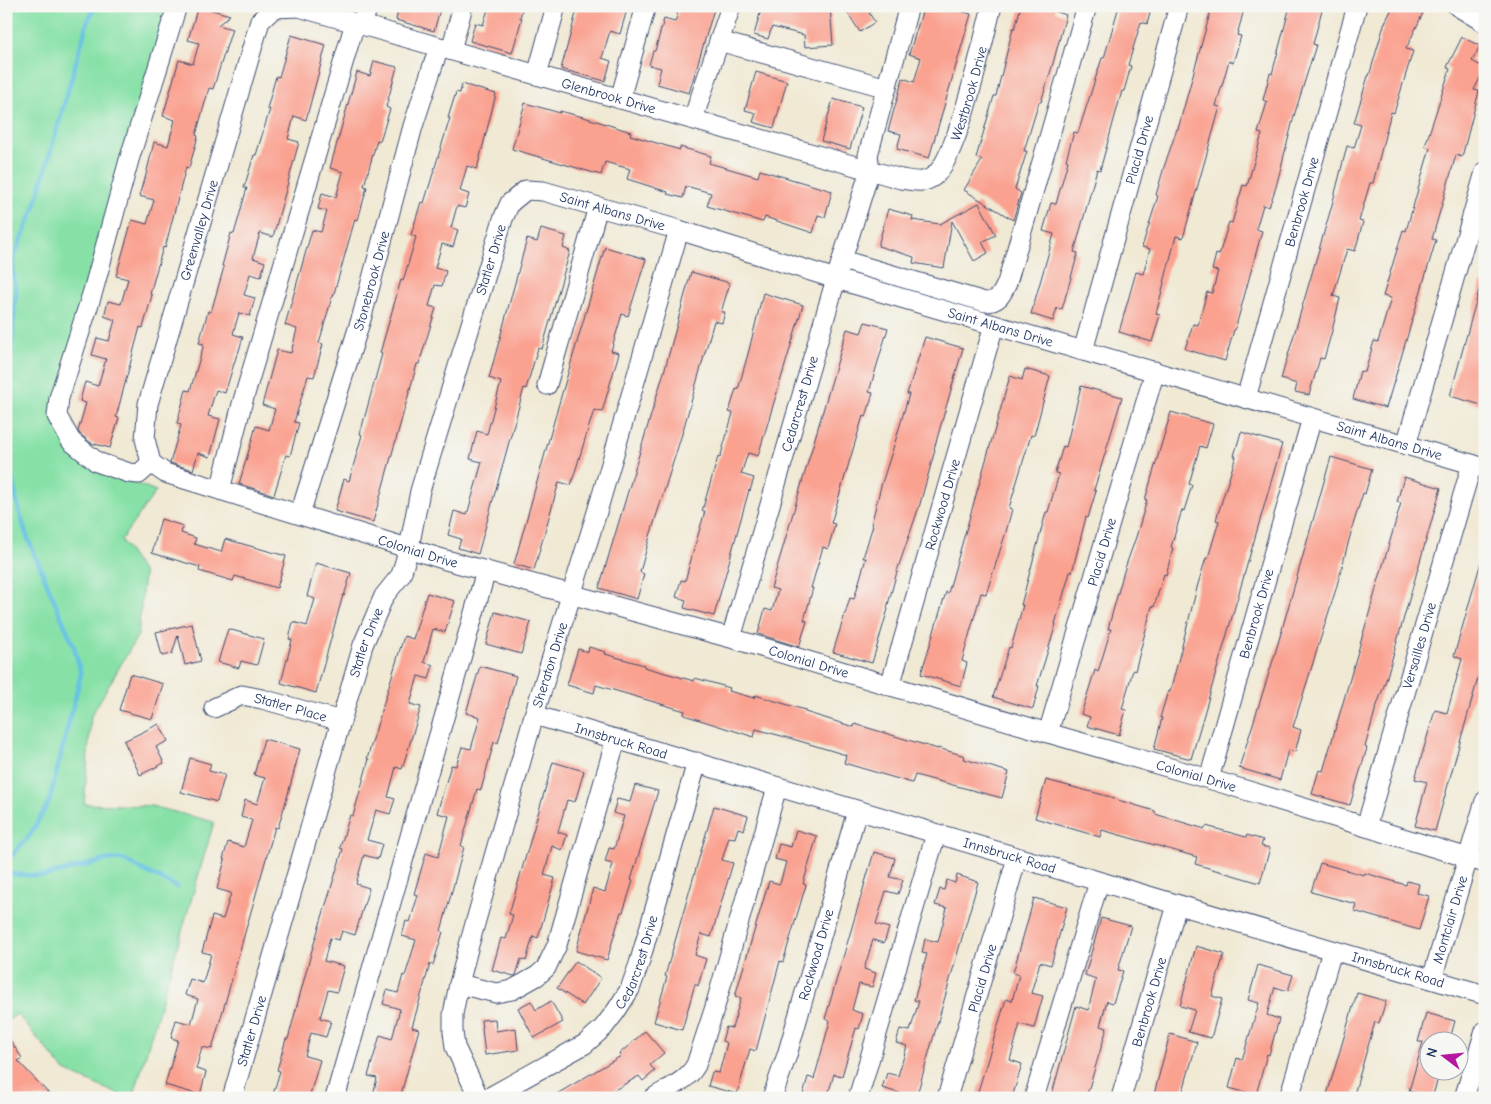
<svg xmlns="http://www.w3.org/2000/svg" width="1491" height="1104" font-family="'Comic Neue',sans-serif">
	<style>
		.green { fill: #87e1a7; stroke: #518882 }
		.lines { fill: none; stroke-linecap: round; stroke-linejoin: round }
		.stream { stroke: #65c2e3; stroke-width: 4.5 }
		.building { fill: #faa190 }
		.minor-casing { stroke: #3b4b70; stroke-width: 21 }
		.minor { stroke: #fff; stroke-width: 19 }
		.labels { text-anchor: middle; stroke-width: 4; stroke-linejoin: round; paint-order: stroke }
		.street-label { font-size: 14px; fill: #1b2f5e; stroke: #f6f6f2 }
	</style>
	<rect width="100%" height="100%" fill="#f6f6f2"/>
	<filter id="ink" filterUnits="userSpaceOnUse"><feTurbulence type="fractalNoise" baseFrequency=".02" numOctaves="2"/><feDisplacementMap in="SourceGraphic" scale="10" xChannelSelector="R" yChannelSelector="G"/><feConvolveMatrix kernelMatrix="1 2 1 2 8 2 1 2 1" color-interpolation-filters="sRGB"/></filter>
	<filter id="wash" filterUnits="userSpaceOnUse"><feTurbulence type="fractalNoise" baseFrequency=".0096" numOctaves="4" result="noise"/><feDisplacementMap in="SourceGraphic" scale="20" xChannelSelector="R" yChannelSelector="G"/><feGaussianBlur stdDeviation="1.12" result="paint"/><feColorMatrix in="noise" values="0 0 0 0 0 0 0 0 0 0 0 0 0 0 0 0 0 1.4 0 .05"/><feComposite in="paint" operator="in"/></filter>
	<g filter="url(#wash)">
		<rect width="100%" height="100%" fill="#f0e9d4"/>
		<path class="green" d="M6,6H171L55,422L80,462L156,491L121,540L144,574L138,635L91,716L84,804L151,806L214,822L133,1098H127L65,1071L17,1014L6,1022Z"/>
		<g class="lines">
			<path class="stream" d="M6,862L30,835L49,802L81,674L74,647L26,534L16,499L9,462L10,367L16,291L12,262L35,206L88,20L96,6
				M6,874L45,876L110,859L123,860L177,887"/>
		</g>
		<g id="blocks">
			<path class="building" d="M198,6L230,15L218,25L232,29L213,89L209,88L196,135L198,136L189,168L186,167L165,248L163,247L150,294L152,295L143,328L140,327L116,417L119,418L110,448L91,443L80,434L78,431L86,403L80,401L85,382L98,386L106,359L92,355L97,338L109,341L115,320L104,316L108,301L121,304L128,279L116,276L132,220L147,224L154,200L139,196L144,179H145L154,142L168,146L175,120L163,116L179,60L193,64L199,43L188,40Z
				M399,6H441L434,31L396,20Z
				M489,6H523L520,18H522L512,53L470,41L475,23L483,25Z
				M578,6H628L620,34L610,31L602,58L611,61L605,81L561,69Z
				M680,6H715L689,93L657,84L661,68L649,65L653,51H655L664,19L675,22Z
				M762,6H830L833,45L805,47L804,35L772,27L768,39L754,35Z
				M843,6H879L869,13L875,22L860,32Z
				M924,6H943L971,14L929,158L897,149L901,134L888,131L903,78L914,82L921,58L909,54Z
				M1021,6H1056L1055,11L1066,15L1052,67L1041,102H1039L1024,151H1027L1015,189L1021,193L1013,220L964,190L982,160L976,158L994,96H996L1013,28H1015Z
				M1119,6H1152L1147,24L1141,22L1128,65L1131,66L1124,91H1122L1100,170L1097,169L1085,213L1074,252L1078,253L1062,309L1057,308L1053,321L1031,314L1054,234L1043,231L1051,203L1056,204L1068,161L1066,160L1074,132L1078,133L1102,58H1104Z
				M1212,6H1245L1237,35L1241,36L1233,63L1229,61L1216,106L1220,107L1183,238L1176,236L1156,314L1160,315L1152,342L1119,332L1136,272L1143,274L1150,249L1142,247L1158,196L1156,195L1164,167L1177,129H1178Z
				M1290,6H1323L1313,44L1316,45L1294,116L1276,187L1269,207L1263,205L1256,229L1262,231L1235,330H1234L1225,361L1185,349L1193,324L1198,325L1207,292L1212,293L1218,271L1212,270L1216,254L1219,255L1229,222L1232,223L1243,185L1247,186L1262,134L1258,133L1267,102L1263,100L1270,73L1272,74Z
				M1393,6H1409L1423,13L1406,49L1413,51L1394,113L1391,112L1373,183H1370L1359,221L1363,222L1355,251L1347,249L1333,296L1340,298L1332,331L1324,359L1320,358L1309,395L1295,392L1297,384L1281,379L1332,205L1347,146L1354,148L1361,125L1354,123L1368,76H1369L1384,25Z
				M291,35L326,45L306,120L294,116L288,139L299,142L273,237L260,233L253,258L265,262L261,277L250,274L244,295L255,298L250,316L239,313L233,334L243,337L238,354H237L225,393L216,390L208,416L220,419L210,457L198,453L193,470L170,463L181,425L177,423L186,390L190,391L204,344L199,343L208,311L211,312L224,267L222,266L231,233L234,234L247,188H244L254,155H256L270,109H267L276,76L279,77Z
				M1462,37L1480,46L1472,61L1485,68L1474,90L1479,91L1469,130L1462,157L1456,155L1432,239L1436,240L1386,408L1353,399L1360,371L1365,372L1374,341L1378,342L1391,298L1383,296L1403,230L1406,231L1430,148L1425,146L1450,69L1447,67Z
				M374,61L397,67L386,107L390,109L380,141L377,140L364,186L367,187L358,220L355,219L333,297H332L319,343L323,344L314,377L308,376L294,422L299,423L290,456L286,455L274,495L239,484L256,426L269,430L275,409L262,405L277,350L291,353L297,329L285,325L312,230L321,232L327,211L318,209L322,193L336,197L343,172L330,168L357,72L370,76Z
				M756,72L787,81L774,128L753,122L756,113L745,110Z
				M462,84L496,94L477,169L467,166L460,191L469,194L465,208L457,206L451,228L458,230L453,247L442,244L435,268L446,271L442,286L435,285L429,306L436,308L419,364H417L373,522L335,511L344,479L349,481L362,435L360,434L382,354L380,353L401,280L403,281L416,237L411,235L421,202L424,203L450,118H448L456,92L460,93Z
				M833,99L862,107L850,149L821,141Z
				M525,103L560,113V111L587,118L631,132L630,135L680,150V147L711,156L709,163L758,177L760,170L832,191L825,217L818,215L813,233L765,217L763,222L707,206L711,193L686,186L683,198L667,194L668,192L627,179L630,169L605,162L601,175L512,149Z
				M979,203L996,235L982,242L988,253L974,261L952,221L944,268L913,263L914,257L878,246L888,209L913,216L912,220L940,224Z
				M541,229L566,236L563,248L570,251L542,349L538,348L526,389L524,388L478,554L458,548L461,539L448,535L454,511L467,515L482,462L470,459L477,431L487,434L501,382L489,378L527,239L537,242Z
				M605,247L646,259L628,316L622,314L611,351L619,353L602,412L594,410L571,485L559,482L534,570L514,564L558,407Z
				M691,272L730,283L721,312H725L722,323L714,321L682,434L650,536L640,572L644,574L637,599L599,588L666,365Z
				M1481,283L1485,284V406L1450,396Z
				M763,293L803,305L758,456L748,453L741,474L754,478L750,491L749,490L714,616L684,608L686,600L676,597L681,580L685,581L694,549L705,511H702L718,457L720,458L733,413L729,412L736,389L738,390L749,350Z
				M865,322L888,328L869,392L873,393L866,417L863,416L831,523L835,524L828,549L823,547L811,588H813L804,620L807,621L799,647L758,634L765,609L772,611L778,590L771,588L847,329L861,333Z
				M925,337L963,348L934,449L935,450L920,504L898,568L887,608L888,609L872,663L833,652L850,598L854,599L866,558H863L873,525H871L881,486L896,439L909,394H907Z
				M1025,369L1050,376L1034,436L1031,435L1009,508L1012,509L1006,532L986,594L981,593L970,632L962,661L967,663L961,686L921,674L946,592L948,593L1010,376L1022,380Z
				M1081,386L1122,397L1094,490L1096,491L1088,518L1086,517L1072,572H1070L1055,624H1056L1037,686H1039L1033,709L993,697L1009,647L1011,648L1023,605H1021L1046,512H1048L1059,474L1055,473L1063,446L1066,447Z
				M1171,412L1213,424L1206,448L1200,446L1189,484L1192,485L1184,511L1182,510L1171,547L1173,548L1166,575L1164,574L1154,607L1152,606L1135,671L1133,670L1122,709L1126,710L1119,735L1087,726L1090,717L1081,714L1095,670L1098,672L1111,629H1108L1124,571L1136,537L1147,500H1145Z
				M1241,432L1282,444L1191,759L1154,749L1162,718H1160L1168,691L1170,692L1198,584L1206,558H1208L1219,521L1216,520L1236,456H1234Z
				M1331,457L1372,469L1365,494L1363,493L1353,525L1336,589L1293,727L1301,730L1295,752L1288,750L1280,780L1239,768L1275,654Z
				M1404,477L1441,488L1386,680L1375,711L1365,747L1367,748L1350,805L1312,794L1319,770L1323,771L1361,641L1401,503L1397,502Z
				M161,519L183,526L181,533L196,538L194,544L221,552L225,539L286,556L277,588L235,576L233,581L199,571L200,567L152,553Z
				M1481,562H1485V665L1482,664L1435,831L1415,826L1427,782L1415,779L1435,710L1447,713L1462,659L1454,656Z
				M316,563L351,573L344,596L343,595L316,693L281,683L292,640L289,639L293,622L307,626L315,599L307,596Z
				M427,593L455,601L445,632L433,629L424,662L433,665L429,679L418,676L410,704L421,707L402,769L396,767L388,797L395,799L390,814L376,810L367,840L382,844L378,859L364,855L356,884L369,888L355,935L342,931L339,940L330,938L324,961L344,966L337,992L328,990L320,1018L331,1021L326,1037L311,1033L305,1056L320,1060L309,1098H272L280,1071L277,1070L286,1039H288L312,950L343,849L340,848L350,815L353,816L369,759H367L404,636L413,639Z
				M495,612L531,622L521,654L486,644Z
				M192,624L201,661L185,665L178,635L172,654L162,656L156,632Z
				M228,629L264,639L257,665L241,661L239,668L218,662Z
				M589,647L606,652L605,654L644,665V667L694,681L695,678L730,688L729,691L754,698L755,695L805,710V712L854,727L855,724L938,749V748L965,756L964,759L1009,772L1002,798L915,775L912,783L844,763L846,755L796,740L756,729L754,737L684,715L685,711L596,685L594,693L567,685L578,649L588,652Z
				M480,666L516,676L498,743L494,742L481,790L477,789L461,846L464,847L441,931L443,932L433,965L430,964L412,1027L419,1029L400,1098H383L373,1095L377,1078L368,1076L380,1035L392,1039L400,1009L383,1004L387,990L398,993L403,975L405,976L416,940L402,936L406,921L410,922L418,895L414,894L426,853L438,857L449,816L437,813L451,765L456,766L462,747L471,749L480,717L466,713Z
				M130,674L163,684L152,719L119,710Z
				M159,724L168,741L156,747L164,763L140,775L124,741Z
				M264,739L300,749L288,794L278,828L275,827L212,1049L202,1047L196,1069L206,1072L200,1095L165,1085L178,1040L171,1038L176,1020L191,1024L198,999L185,995L190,979L203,983L211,954L202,952L212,916L223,919L231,893L217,889L225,860L223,859L228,842L244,847L252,820L241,817L245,800L257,804L265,778L254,775Z
				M190,758L211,764L209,771L225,775L217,802L181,792Z
				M553,762L584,771L575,802L567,800L558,832L567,835L562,850L552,846L544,875L555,878L538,938L533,936L526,961L521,959L516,975L514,976L492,970L501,938L506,939L513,915L509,914Z
				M1046,780L1111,797V798L1155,811V814L1205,829L1206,826L1246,837L1247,835L1263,840L1261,846L1270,848L1260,883L1195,864L1197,857L1102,830L1100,837L1035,818Z
				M635,785L658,791L631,880L633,881L623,912H621L607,960L576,951L593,888L605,892L613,864L605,862L609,848L614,849L624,816L613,813L617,799L630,802Z
				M714,806L748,816L744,830L738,828L735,838L729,837L722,860L733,863L711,937L701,934L695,955L706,959L698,986L695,984L682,1030L654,1022L667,977L665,976Z
				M796,830L817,836L803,884L806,885L783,962L780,961L756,1051L750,1049L737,1094L708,1086L712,1072L719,1073L727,1043L722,1041L726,1027L732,1028L741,998L735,996L769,881L780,884L786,862L775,859L779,844L791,847Z
				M874,852L895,858L890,877L903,880L898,894L886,891L876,924L889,928L884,943L873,940L864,969L876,973L872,987L859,984L852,1010L863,1014L859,1029L856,1028L842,1076L834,1074L827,1098H802L808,1077L814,1079L830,1021L825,1019Z
				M1320,863L1364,875L1365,873L1406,885L1407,881L1419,884L1417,893L1429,896L1419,930L1354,911L1356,904L1311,892Z
				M957,875L978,882L916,1098L882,1088L887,1073L898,1076L907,1046L896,1043L900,1029L910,1031L919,1001L914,1000L927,954L922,953L925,939L938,942L947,908L935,905L940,889L944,890L947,880L955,883Z
				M1034,898L1067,907L1051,965L1040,962L1031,993L1043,996L1034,1028L1020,1024L1010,1060L1022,1064L1012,1098H976L1006,999L1012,1001L1019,975L1013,973Z
				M1101,918L1131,926L1118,970L1123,971L1113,1003L1107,1001L1100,1026L1107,1028L1086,1098H1051L1076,1006L1088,1010L1096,979L1085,975Z
				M1196,946L1224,954L1212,996L1222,999L1211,1038L1188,1032L1195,1010L1180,1006Z
				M576,961L601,978L583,1005L557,988Z
				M1258,965L1293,975L1288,991L1275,987L1267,1015L1279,1019L1269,1055L1267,1054L1256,1095L1229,1088L1237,1058L1242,1060L1259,1003L1248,1000Z
				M1357,993L1386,1001L1379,1023L1375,1022L1353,1098H1326Z
				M531,1001L536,1010L551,1001L563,1022L534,1038L518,1008Z
				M1426,1013L1455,1021L1449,1042H1428V1072H1440L1432,1098L1409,1091L1423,1042H1418Z
				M495,1019L496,1031L516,1028L518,1050L485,1055L481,1020Z
				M645,1031L664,1053L650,1065L655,1071L643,1081L639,1076L611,1092L614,1098H550L621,1056L619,1054Z
				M6,1034L22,1058L18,1061L53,1098H6Z
				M1170,1034L1197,1042L1181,1098H1153Z"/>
		</g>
	</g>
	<g filter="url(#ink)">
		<use href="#blocks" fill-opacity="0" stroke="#3b4b70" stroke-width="1"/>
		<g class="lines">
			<defs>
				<g id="minor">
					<path d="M1457,6L1485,23"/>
					<path d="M362,25L368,6"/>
					<path d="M719,41L887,88"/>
					<path d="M451,50L463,6"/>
					<path d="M537,75L556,6"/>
					<path d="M620,99L646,6"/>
					<path d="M693,119L731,6"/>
					<path d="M842,260L985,302C999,302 1002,294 1007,283L1087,6"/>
					<path id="s1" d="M1083,351L1179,6"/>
					<path d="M547,385L598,207"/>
					<path id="s2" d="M1246,398L1357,6"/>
					<path d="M1406,445L1485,172"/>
					<path id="s3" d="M151,463L165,473L446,560L731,638L1048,733L1209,779L1485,863"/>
					<path id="s4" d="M151,463L145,439L148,404L260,21L274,8L299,7L901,179C914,181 924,184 934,176C958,158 983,40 992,6"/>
					<path d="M151,463L139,474L129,473L97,462L71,441L57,416L59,398L93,291L129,160L177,6"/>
					<path d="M220,490L242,404L355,23"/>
					<path id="s5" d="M300,514L362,316L413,126L439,47"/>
					<path id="s6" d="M731,638L836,279L870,170L868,155L909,6"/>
					<path id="s7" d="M890,686L994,325"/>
					<path id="s8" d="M214,708L242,695L262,699L341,721"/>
					<path id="s9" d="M534,715L1485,995"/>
					<path id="s10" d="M1048,733L1155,371"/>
					<path id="s11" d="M1209,779L1312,418"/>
					<path id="s12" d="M1366,827L1472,464"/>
					<path id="s13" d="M1432,979L1485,801"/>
					<path d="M459,984L496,993L512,990L537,976L546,968L557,945L616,739"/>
					<path id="s14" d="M232,1098L363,645L384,596L401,575L409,548L420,491L503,219L510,203L526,190L543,191L679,230L836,279L1485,468"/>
					<path d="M335,1098L486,571"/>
					<path id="s15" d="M479,1098L455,1047L453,1032V1014L459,984L469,945L534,715L597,512L679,230"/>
					<path id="s16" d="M488,1098L585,1044L603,1028L616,1011L630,989L639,964L697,762"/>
					<path d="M653,1098C669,1088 687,1081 696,1065L714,1010L777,787"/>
					<path id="s17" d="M772,1098L787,1055L857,811"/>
					<path d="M858,1098L936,834"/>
					<path id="s18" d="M947,1098L1017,858"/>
					<path d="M1034,1098L1099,882"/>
					<path id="s19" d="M1121,1098L1177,905"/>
					<path d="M1289,1098L1332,951"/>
					<path d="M1464,1098L1485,1031"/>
				</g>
			</defs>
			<use href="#minor" class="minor-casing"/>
			<use href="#minor" class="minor"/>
		</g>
	</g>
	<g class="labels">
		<g class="street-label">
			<text dy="5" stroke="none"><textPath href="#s4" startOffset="1254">Westbrook Drive</textPath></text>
			<text dy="5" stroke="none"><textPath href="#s4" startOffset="825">Glenbrook Drive</textPath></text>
			<text dy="5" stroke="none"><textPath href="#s1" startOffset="209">Placid Drive</textPath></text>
			<text dy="5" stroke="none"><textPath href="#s2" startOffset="204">Benbrook Drive</textPath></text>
			<text dy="5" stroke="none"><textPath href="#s14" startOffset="1050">Saint Albans Drive</textPath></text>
			<text dy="5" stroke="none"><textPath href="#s4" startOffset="241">Greenvalley Drive</textPath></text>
			<text dy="5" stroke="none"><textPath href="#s14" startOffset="880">Statler Drive</textPath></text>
			<text dy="5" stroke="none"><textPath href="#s5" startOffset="244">Stonebrook Drive</textPath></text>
			<text dy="5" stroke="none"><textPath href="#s14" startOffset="1455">Saint Albans Drive</textPath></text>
			<text dy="5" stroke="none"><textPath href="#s6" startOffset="244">Cedarcrest Drive</textPath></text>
			<text dy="5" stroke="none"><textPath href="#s14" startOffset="1860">Saint Albans Drive</textPath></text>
			<text dy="5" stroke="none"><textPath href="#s7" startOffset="189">Rockwood Drive</textPath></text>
			<text dy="5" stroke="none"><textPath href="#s3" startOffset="282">Colonial Drive</textPath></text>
			<text dy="5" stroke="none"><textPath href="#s10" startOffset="189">Placid Drive</textPath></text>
			<text dy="5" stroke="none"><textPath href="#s11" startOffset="172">Benbrook Drive</textPath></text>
			<text dy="5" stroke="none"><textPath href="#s14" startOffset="475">Statler Drive</textPath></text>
			<text dy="5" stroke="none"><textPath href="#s12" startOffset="189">Versailles Drive</textPath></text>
			<text dy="5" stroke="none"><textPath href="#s3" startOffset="688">Colonial Drive</textPath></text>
			<text dy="5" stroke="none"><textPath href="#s15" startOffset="452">Sheraton Drive</textPath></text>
			<text dy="5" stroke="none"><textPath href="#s8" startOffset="81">Statler Place</textPath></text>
			<text dy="5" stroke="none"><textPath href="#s9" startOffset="91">Innsbruck Road</textPath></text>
			<text dy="5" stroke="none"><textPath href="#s3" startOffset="1092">Colonial Drive</textPath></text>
			<text dy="5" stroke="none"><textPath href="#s9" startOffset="496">Innsbruck Road</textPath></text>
			<text dy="5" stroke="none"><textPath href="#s13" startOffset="62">Montclair Drive</textPath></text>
			<text dy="5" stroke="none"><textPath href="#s17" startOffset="150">Rockwood Drive</textPath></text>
			<text dy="5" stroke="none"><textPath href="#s16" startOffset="210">Cedarcrest Drive</textPath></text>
			<text dy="5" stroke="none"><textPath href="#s9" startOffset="901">Innsbruck Road</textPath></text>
			<text dy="5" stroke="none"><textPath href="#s18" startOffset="125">Placid Drive</textPath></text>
			<text dy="5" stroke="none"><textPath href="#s19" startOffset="100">Benbrook Drive</textPath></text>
			<text dy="5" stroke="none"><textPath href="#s14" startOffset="70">Statler Drive</textPath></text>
		</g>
	</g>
	<rect width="1491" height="1104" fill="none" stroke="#f6f6f2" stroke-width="25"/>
	<g transform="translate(1444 1056) rotate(286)"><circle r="24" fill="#f6f6f2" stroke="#9ea6b7"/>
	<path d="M0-4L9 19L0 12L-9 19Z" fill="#b5179e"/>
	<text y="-8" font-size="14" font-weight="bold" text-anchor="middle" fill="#1b2f5e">N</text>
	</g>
</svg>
